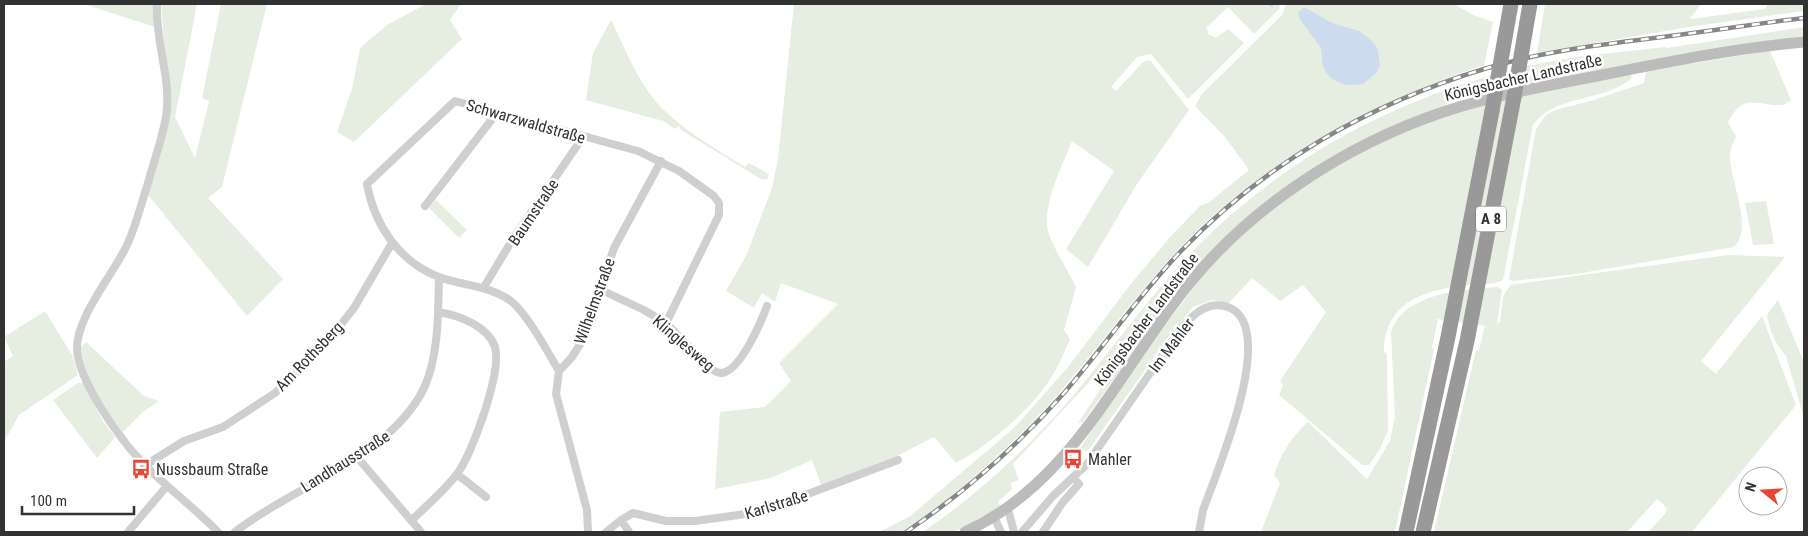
<svg xmlns="http://www.w3.org/2000/svg" width="1808" height="536" font-family="'Roboto Condensed',sans-serif">
	<style>
		.green { fill: #e5eee0 }
		.water { fill: #ccdbee }
		.lines { fill: none; stroke-linecap: round; stroke-linejoin: round }
		.stream { stroke: #ccdbee; stroke-width: 2.5 }
		.minor { stroke: #cfcfcf; stroke-width: 8 }
		.secondary { stroke: #bcbcbc; stroke-width: 11 }
		.motorway { stroke: #999; stroke-width: 15 }
		.rail-casing { stroke: #878787; stroke-width: 4.5 }
		.rail { stroke: #fff; stroke-width: 2.5; stroke-dasharray: 8; stroke-linecap: butt }
		.motorway-bridge { stroke: #999; stroke-width: 15 }
		.labels { text-anchor: middle; stroke-width: 5; stroke-linejoin: round; paint-order: stroke }
		.shield { fill: #fff; stroke: #707070; stroke-width: 1 }
		.shield-label { font-size: 15px; font-weight: bold; fill: #323232 }
		.street-label { font-size: 16px; fill: #323232; stroke: #fff }
		.poi-label { font-size: 16px; fill: #323232; stroke: #fff; text-anchor: start }
	</style>
	<rect width="100%" height="100%" fill="#fff"/>
	<path class="green" d="M84,4H154L155,27Z
		M161,4H197L175,117L195,158L209,101L202,98L221,4H267L222,187L208,198L283,279L247,316L148,195L170,112Z
		M426,4H461L450,20L462,39L354,142L337,132L352,89L360,48L387,25Z
		M794,4H1280L1279,9L1254,34L1228,7L1207,27L1208,34L1216,38L1228,29L1244,43L1188,99L1151,54L1137,57L1111,87L1116,91L1144,61L1150,60L1189,110L1137,184L1088,267L1066,249L1114,171L1072,141C1063,164 1042,205 1048,231C1052,246 1069,272 1076,287L1064,330L1070,339C1065,350 1061,361 1055,371C1036,406 990,445 956,463L934,437L897,456L821,485L812,460L771,478L715,489L720,412L765,407L791,381L779,363L838,304L781,283L775,302L762,293L754,308L726,291L746,256L772,188L778,159Z
		M1286,4H1454L1473,15L1493,22L1484,65C1385,98 1294,144 1215,214C1159,263 1118,323 1071,379C1040,417 1005,450 968,482C949,499 926,520 902,531C896,534 886,532 879,532L909,517L1014,428L1068,367L1130,285L1171,236L1200,206L1208,203L1249,170L1225,137L1195,106L1202,94L1282,15Z
		M1545,4H1701L1690,19L1765,9L1768,4H1804V11L1689,27L1537,53Z
		M611,20C624,46 635,75 653,98C677,127 713,147 745,167L749,163L769,174L767,179H761L681,130L679,126L675,129L663,121L586,100L593,53Z
		M1804,27V36L1676,56L1469,95L1393,126L1325,161L1184,282L1083,422L1078,423L1111,373L1102,368L1013,464L1019,480L1011,483L1012,489L998,502L1000,505L995,510L954,532H923C978,494 1029,447 1073,396C1104,359 1132,320 1163,284C1259,170 1389,97 1533,65C1577,55 1622,52 1666,47L1667,48Z
		M1770,51L1791,100C1780,112 1758,98 1744,104C1737,107 1732,115 1728,122L1736,137C1733,143 1730,149 1730,156C1730,182 1754,227 1734,247L1576,274L1512,281L1509,279L1536,129L1546,115L1555,110L1591,101L1644,83L1646,71Z
		M1630,74L1632,78C1603,103 1556,93 1533,125L1503,280C1494,285 1479,284 1469,285C1426,290 1385,300 1384,351L1387,354L1388,430L1381,447L1369,465H1362L1279,395L1283,385L1280,381L1326,312L1303,285L1280,301L1252,278L1228,304L1213,300L1193,307L1167,339L1087,452L1080,448C1114,399 1146,349 1182,303C1193,289 1202,273 1214,261C1277,197 1357,145 1442,117C1503,97 1567,86 1630,74Z
		M436,200L467,230L459,238L429,208Z
		M1766,201L1774,244L1753,245L1745,203Z
		M1728,255L1785,257L1701,361L1716,374L1762,316L1796,405L1692,532H1648L1665,514L1667,508L1657,499L1627,532H1434L1476,350H1479L1485,326L1438,319L1432,348L1434,349L1395,532H1261L1280,483L1274,475C1281,454 1291,437 1308,422L1367,479L1390,441L1395,417L1391,333C1402,293 1464,289 1498,287L1502,290L1497,324L1500,321L1503,297L1510,285Z
		M1778,300L1804,362V418L1786,356C1776,346 1769,329 1767,315Z
		M45,311L72,355L78,375L19,415L4,442V362L13,356L4,337Z
		M86,342L144,396L159,401L143,412L123,432C105,410 83,377 81,347Z
		M78,383H84L102,420L115,437L97,458L53,400Z"/>
	<path class="water" d="M1304,7L1332,23L1359,31L1373,42L1378,50L1380,66L1376,73L1363,84L1346,85L1334,80L1327,74L1323,66L1321,48L1299,18L1298,13Z"/>
	<g class="lines">
		<path class="stream" d="M1270,4L1272,6"/>
		<path class="minor" d="M157,4C155,42 172,79 166,117C162,139 154,161 148,183C141,204 136,227 126,247C112,276 76,318 77,349C78,375 105,416 121,437C148,475 186,499 218,532
			M425,206L496,114
			M484,287L511,242L583,137
			M599,289L644,310L666,323L708,366C712,370 716,373 722,373C741,370 761,322 767,306
			M559,371C547,351 528,315 511,301C489,285 463,286 439,277C399,262 374,224 367,184L455,101L638,151L679,171L714,196L719,203V215L666,323
			M357,457L421,532
			M144,466L184,441L223,427L275,393L326,343L354,308L392,243
			M457,474L486,497
			M1008,509L1014,532
			M994,517L1001,532
			M412,520C427,505 444,491 457,474C473,453 502,371 495,347C488,326 458,315 438,312
			M621,520L629,532
			M128,532L166,487
			M235,532C293,486 393,456 425,386C439,353 438,312 439,277
			M588,532L587,510L556,394L559,371L572,357L584,338L614,248L661,161
			M606,532L621,520L633,513L666,521H695L760,512L898,460
			M1022,532L1053,496L1087,464L1182,327C1194,314 1208,300 1228,307C1280,326 1216,474 1203,510L1199,532
			M1043,532L1063,502L1079,484L1073,477"/>
		<path class="secondary" d="M965,532C1071,484 1118,372 1188,285C1253,205 1346,145 1443,112C1497,94 1552,85 1607,74C1672,61 1738,48 1804,42"/>
		<path class="motorway" d="M1406,532L1448,337L1492,111
			M1423,532L1467,341L1514,97"/>
		<defs>
			<path id="rail" d="M906,532C964,493 1017,446 1064,393C1104,347 1138,296 1181,251C1264,164 1369,104 1484,69C1539,52 1597,45 1654,38C1704,32 1754,24 1804,18"/>
		</defs>
		<use href="#rail" class="rail-casing"/>
		<use href="#rail" class="rail"/>
		<path class="motorway-bridge" d="M1514,97L1530,4
			M1492,111L1511,4"/>
	</g>
	<defs>
		<symbol id="bus-bare" viewBox="-9 -9 18 18"><path d="M-5-6H5V4H4V6H2V4H-2V6H-4V4H-5ZM-3.5-4V0h7V-4ZM-3.5 1.2v1.5H-2V1.2ZM2 1.2v1.5H3.5V1.2Z" fill="#ea4432" stroke="#fff" stroke-width="2.5" paint-order="stroke"/></symbol>
	</defs>
	<g fill-rule="evenodd">
		<use href="#bus-bare" x="1059" y="445" width="28" height="28"/>
		<use href="#bus-bare" x="127" y="455" width="28" height="28"/>
	</g>
	<g class="labels">
		<rect class="shield" x="1476" y="206.5" width="30" height="25" rx="4"/>
		<g class="shield-label">
			<text x="1491" y="224">A 8</text>
		</g>
		<g class="street-label">
			<text transform="translate(1523 77) rotate(-13)" y="6">Königsbacher Landstraße</text>
			<text transform="translate(526 121) rotate(16)" y="6">Schwarzwaldstraße</text>
			<text transform="translate(533 212) rotate(-56)" y="6">Baumstraße</text>
			<text transform="translate(594 301) rotate(-70)" y="6">Wilhelmstraße</text>
			<text transform="translate(1146 319) rotate(-53)" y="6">Königsbacher Landstraße</text>
			<text transform="translate(684 343) rotate(41)" y="6">Klinglesweg</text>
			<text transform="translate(1171 345) rotate(-53)" y="6">Im Mahler</text>
			<text transform="translate(309 356) rotate(-46)" y="6">Am Rothsberg</text>
			<text transform="translate(345 461) rotate(-32)" y="6">Landhausstraße</text>
			<text transform="translate(776 504) rotate(-17)" y="6">Karlstraße</text>
		</g>
		<g class="poi-label">
			<text x="1088" y="465">Mahler</text>
			<text x="156" y="475">Nussbaum Straße</text>
		</g>
	</g>
	<rect width="1808" height="536" fill="none" stroke="#323232" stroke-width="10"/>
	<g transform="translate(1763 491) rotate(288)"><circle r="24" fill="#ffffff" stroke="#adadad"/>
	<path d="M0-4L9 19L0 12L-9 19Z" fill="#ea4432"/>
	<text y="-8" font-size="14" font-weight="bold" text-anchor="middle" fill="#323232">N</text>
	</g>
	<path d="M22 506v8h112v-8" fill="none" stroke="#323232" stroke-width="2.5"/>
	<text x="30" y="506" font-size="15" fill="#323232" stroke="#ffffff" stroke-width="4" paint-order="stroke">100 m</text>
</svg>
